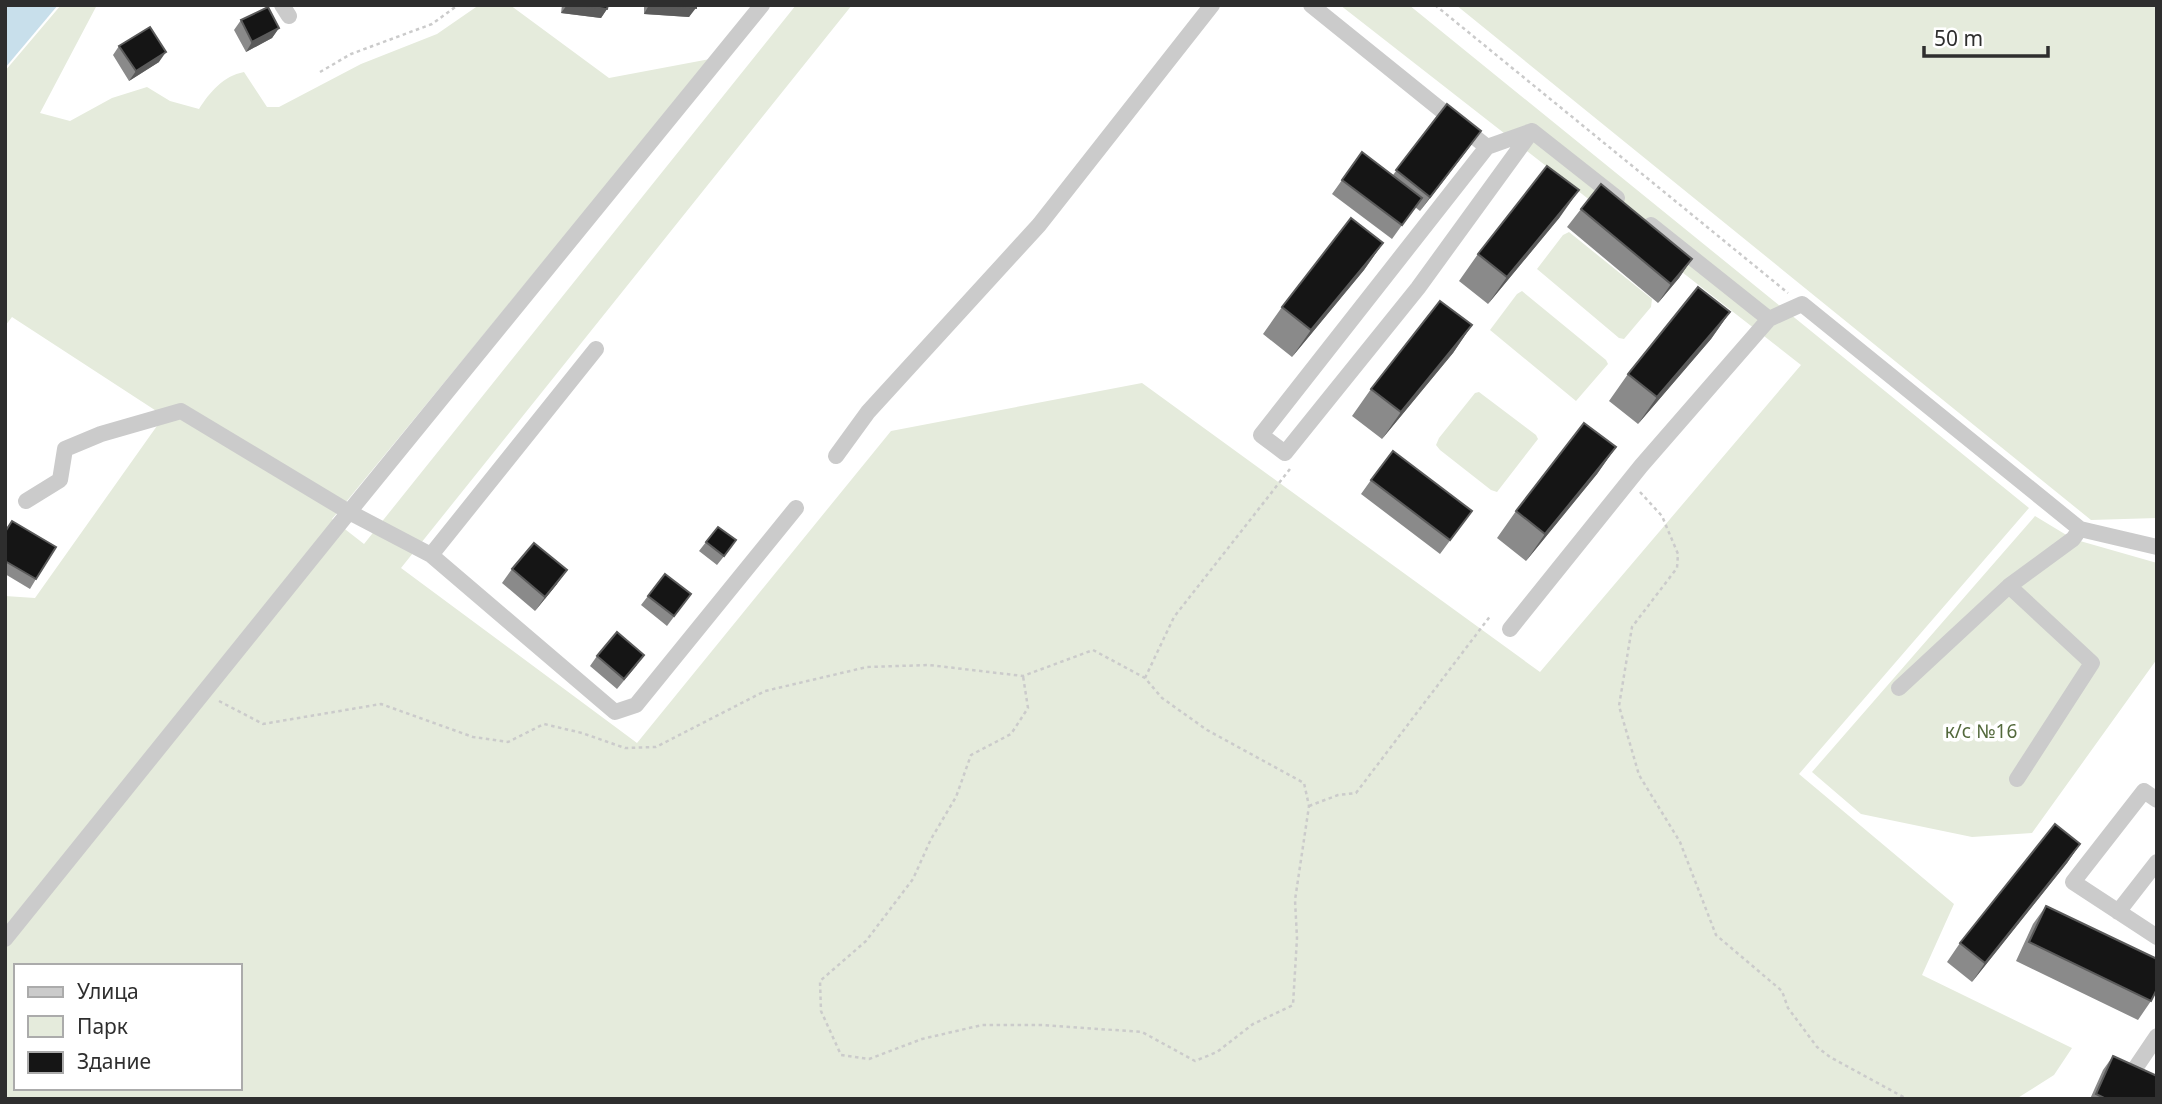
<svg xmlns="http://www.w3.org/2000/svg" width="2162" height="1104" font-family="'Noto Sans',sans-serif">
	<style>
		.green { fill: #e5ebdc; fill-rule: evenodd }
		.water { fill: #c8dfeb }
		.lines { fill: none; stroke-linecap: round; stroke-linejoin: round }
		.path { stroke: #cbcbcb; stroke-width: 2.5; stroke-dasharray: 3.5 3.5; stroke-linecap: butt }
		.minor { stroke: #cbcbcb; stroke-width: 16 }
		.wall { fill: #8a8a8a }
		.shaded-wall { fill: #5b5b5b }
		.building { fill: #151515; stroke: #5b5b5b; stroke-width: 2 }
		.labels { text-anchor: middle; stroke-width: 7; stroke-linejoin: round; paint-order: stroke }
		.park-label { font-size: 19px; fill: #53693c; stroke: #fff }
	</style>
	<rect width="100%" height="100%" fill="#fff"/>
	<path class="green" d="M61,5H97L40,113L70,121L112,98L147,87L170,101L199,109C210,92 223,76 244,72L267,107H279L361,64L437,34L479,5H510L609,78L710,59L332,519L364,544L796,5H852L401,568L637,743L891,431L1142,383L1540,672L1801,365L1340,5H1409L2029,508L1799,774L1954,904L1922,975L2072,1048L2054,1075L2016,1099H5V596L35,598L164,416L12,317L5,326V71ZM16,966H240V1088H16Z
		M1456,5H2157V518L2091,520Z
		M1569,232L1652,299L1651,307L1624,339L1619,338L1537,269L1563,235Z
		M1522,291L1606,360L1608,364L1576,401L1490,330L1517,294Z
		M1479,392L1536,435L1538,439L1497,492L1491,490L1440,450L1436,445L1439,438L1475,393Z
		M2035,516L2073,539L2157,563V659L2032,833L1972,837L1861,814L1812,772Z"/>
	<path class="water" d="M5,5H58L5,68Z"/>
	<g class="lines">
		<path class="path" d="M1435,5L1788,293
			M320,72L351,54L432,24L458,5
			M1640,492L1662,516L1678,554L1677,568L1632,627L1619,706L1639,775L1680,842L1716,935L1782,991L1788,1008L1817,1047L1830,1057L1907,1099
			M1145,678L1174,617L1290,469
			M219,701L263,724L381,704L473,737L508,742L544,724L582,733L625,748L656,747L765,691L867,667L929,665L1023,676L1093,650L1145,678L1162,698L1207,730L1304,783L1309,806L1295,900L1297,938L1293,1005L1253,1024L1217,1052L1195,1061L1142,1032L1043,1025H982L922,1039L869,1059L841,1055L821,1011L820,981L866,941L913,879L931,839L956,797L971,755L1011,734L1028,708L1023,676
			M1309,806L1338,795L1356,793L1491,615"/>
		<path class="minor" d="M282,5L289,16
			M1311,5L1487,147L1532,131L1617,198
			M1487,147L1261,435L1285,453L1418,288L1532,131
			M1651,225L1769,319
			M836,456L868,412L1039,225L1212,5
			M26,501L60,480L65,449L101,434L181,411L349,512L431,555L615,712L636,705L796,508
			M431,555L596,349
			M1510,629L1641,466L1769,319L1802,304L2080,529L2157,547
			M1899,688L2009,586
			M2017,779L2092,663L2009,586L2073,539L2080,529
			M2157,800L2144,791L2073,882L2157,937
			M2118,912L2157,862
			M5,939L349,512L762,5
			M2132,1073L2157,1036"/>
	</g>
	<path class="wall" d="M562,5H608L607,9L601,18L561,13Z
		M644,5H696L689,17L644,14Z
		M241,20L279,28L272,38L246,52L234,30Z
		M119,46L159,62L129,81L113,55Z
		M1447,104L1471,145L1420,211L1415,207L1392,239L1332,194L1362,152L1393,175Z
		M1581,209L1692,259L1679,278L1658,303L1567,227Z
		M1560,217L1488,304L1459,281L1478,254Z
		M1383,243L1364,270L1292,357L1263,334L1282,307Z
		M1730,312L1711,339L1638,424L1609,401L1628,374Z
		M1472,325L1453,353L1382,439L1352,416L1371,389Z
		M1616,447L1597,474L1526,561L1497,538L1516,511Z
		M1371,480L1472,511L1440,554L1361,494Z
		M12,521L36,579L30,589L5,574V530Z
		M706,542L729,550L717,565L699,551Z
		M512,569L557,584L535,611L502,583Z
		M691,594L667,626L641,605L648,596Z
		M597,656L637,665L617,689L590,666Z
		M2080,844L2067,863L1972,982L1947,962L1960,943Z
		M2046,906L2151,1001L2138,1020L2016,961L2033,924Z
		M2113,1056L2157,1099H2090L2103,1070Z"/>
	<path class="shaded-wall" d="M567,5H579L607,9L601,18L561,13Z
		M649,5H666L696,8L689,17L644,14Z
		M279,28L272,38L246,52L252,42Z
		M166,52L159,62L129,81L136,71Z
		M1481,131L1471,145L1420,211L1430,197Z
		M1579,190L1560,217L1488,304L1507,277Z
		M1383,243L1364,270L1292,357L1311,330Z
		M1692,259L1679,278L1658,303L1671,284Z
		M1730,312L1711,339L1638,424L1657,397Z
		M1472,325L1453,353L1382,439L1401,412Z
		M1616,447L1597,474L1526,561L1545,534Z
		M567,570L557,584L535,611L545,597Z
		M2080,844L2067,863L1972,982L1985,963Z"/>
	<path class="building" d="M579,5H608L607,9Z
		M666,5H696V8Z
		M268,7L279,28L252,42L241,20Z
		M150,27L166,52L136,71L119,46Z
		M1447,104L1481,131L1430,197L1396,170Z
		M1362,152L1422,198L1402,225L1342,180Z
		M1547,166L1579,190L1507,277L1478,254Z
		M1601,184L1692,259L1671,284L1581,209Z
		M1351,218L1383,243L1311,330L1282,307Z
		M1698,287L1730,312L1657,397L1628,374Z
		M1440,301L1472,325L1401,412L1371,389Z
		M1584,423L1616,447L1545,534L1516,511Z
		M1393,451L1472,511L1450,540L1371,480Z
		M12,521L56,547L36,579L5,561V532Z
		M718,527L736,540L724,556L706,542Z
		M534,543L567,570L545,597L512,569Z
		M665,574L691,594L674,616L648,596Z
		M617,632L644,655L624,679L597,656Z
		M2055,824L2080,844L1985,963L1960,943Z
		M2046,906L2157,959V989L2151,1001L2029,942Z
		M2113,1056L2157,1076V1099H2106L2096,1094Z"/>
	<g class="labels">
		<g class="park-label">
			<text x="1981" y="738">к/с №16</text>
		</g>
	</g>
	<rect width="2162" height="1104" fill="none" stroke="#2e2e2e" stroke-width="14"/>
	<rect x="14" y="964" width="228" height="126" fill="#ffffff" stroke="#ababab" stroke-width="2"/>
	<rect x="28" y="987" width="35" height="10" fill="#cbcbcb" stroke="#ababab" stroke-width="2"/>
	<text x="77" y="999" font-size="21" fill="#2e2e2e">Улица</text>
	<rect x="28" y="1016" width="35" height="21" fill="#e5ebdc" stroke="#ababab" stroke-width="2"/>
	<text x="77" y="1034" font-size="21" fill="#2e2e2e">Парк</text>
	<rect x="28" y="1052" width="35" height="21" fill="#151515" stroke="#ababab" stroke-width="2"/>
	<text x="77" y="1069" font-size="21" fill="#2e2e2e">Здание</text>
	<path d="M1924 46v10h124v-10" fill="none" stroke="#2e2e2e" stroke-width="3.5"/>
	<text x="1934" y="46" font-size="21" fill="#2e2e2e" stroke="#ffffff" stroke-width="5" paint-order="stroke">50 m</text>
</svg>
